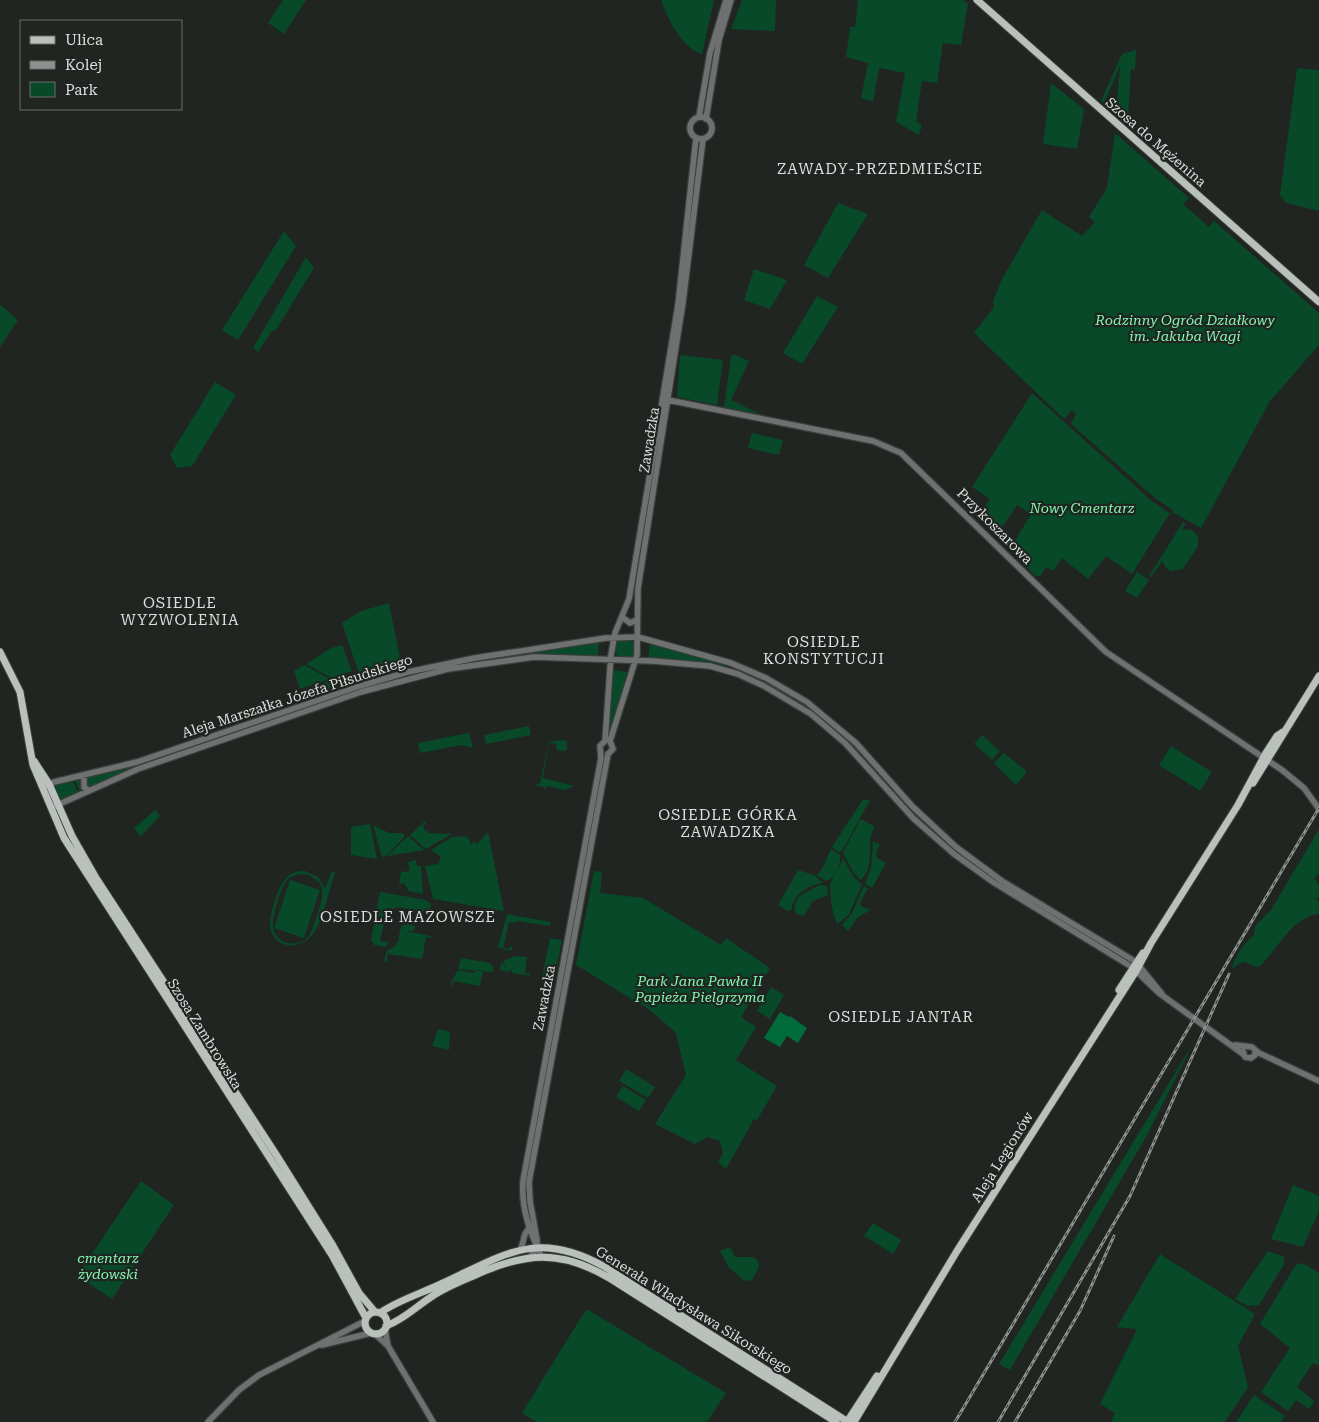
<svg xmlns="http://www.w3.org/2000/svg" width="1319" height="1422" font-family="'Roboto Serif',serif">
	<style>
		.green { fill: #074929; fill-rule: evenodd }
		.water { fill: #006b3b }
		.lines { fill: none; stroke-linecap: round; stroke-linejoin: round }
		.minor-casing { stroke: #3a3f3b; stroke-width: 8 }
		.major-casing { stroke: #3a3f3b; stroke-width: 9 }
		.minor { stroke: #6e716f; stroke-width: 5.5 }
		.major { stroke: #bac0bc; stroke-width: 7 }
		.rail-casing { stroke: #8e928f; stroke-width: 3 }
		.rail { stroke: #202521; stroke-width: 1; stroke-dasharray: 4; stroke-linecap: butt }
		.labels { text-anchor: middle; stroke-width: 4.5; stroke-linejoin: round; paint-order: stroke }
		.street-label { font-size: 14px; fill: #dcdfdd; stroke: #202521 }
		.park-label { font-size: 14px; font-style: italic; fill: #83f6b0; stroke: #202521 }
		.neighbourhood-label { font-size: 15px; letter-spacing: 1px; fill: #dcdfdd; stroke: #202521 }
	</style>
	<rect width="100%" height="100%" fill="#202521"/>
	<path class="green" d="M283,0H306L284,34L268,23Z
		M661,0H714L702,54C682,49 667,17 661,0Z
		M742,0H776L775,31L731,29Z
		M858,0H963L968,4L961,45L943,43L937,83L922,81L916,122L922,125L919,135L896,122L905,73L879,68L873,102L861,98L868,63L846,57L850,27H855Z
		M1136,50L1135,69H1131L1128,117L1124,120L1116,114L1120,66L1104,103L1101,101L1122,54Z
		M1297,68L1319,70V211L1286,203L1280,195Z
		M1051,83L1084,109L1077,149L1043,144Z
		M1115,133L1189,198L1183,204L1209,227L1214,221L1319,313V345L1270,401L1201,528L1172,512L1173,510L1156,499L1071,424L1076,414L1072,410L1064,419L974,333L994,307L993,301L1002,279L1042,210L1082,236L1095,222L1089,217L1107,188Z
		M838,203L868,214L828,278L804,265Z
		M284,231L296,246L238,340L222,330Z
		M306,257L314,268L276,330L272,331L258,352L253,348Z
		M754,269L787,280L770,309L744,300Z
		M817,296L838,307L802,364L783,353Z
		M0,305L18,320L0,347Z
		M734,354L749,361L731,400L760,414L724,407L731,356Z
		M680,355L723,360L717,405L677,397Z
		M215,382L236,395L192,466L177,468L170,455Z
		M1032,393L1153,502L1170,513L1132,574L1106,556L1088,579L1062,558L1053,571L1046,567L1040,576H1035L1010,549L1031,514L1017,505L997,535L980,518L979,515L990,499L972,487Z
		M752,433L783,440L779,455L748,448Z
		M1183,522L1186,524L1182,529L1192,530L1198,536V546L1183,569L1171,571L1166,568L1162,561L1151,577L1149,576Z
		M1137,572L1149,580L1137,598L1125,591Z
		M389,603L402,668L361,680L342,623L361,611Z
		M615 649a10 10 0 1 1 20 0a10 10 0 1 1-20 0Z
		M599,641L598,657L538,655L534,652Z
		M650,643L727,664L722,667L690,661L648,659Z
		M342,645L352,671L332,678L306,664L331,648Z
		M304,665L330,679L300,689L294,671Z
		M612,670L627,672L609,739H607Z
		M332,680L343,686L303,699L300,691Z
		M780,689L811,708L852,742L939,838C884,790 842,729 778,691Z
		M529,726L531,735L486,744L484,735Z
		M469,733L473,748L462,745L420,753L418,743Z
		M982,735L1000,751L992,760L974,744Z
		M560,740L567,741V749L565,751L557,750L556,744L549,743L543,778L574,786L565,790L547,786L544,790V787L538,786L537,788V784L540,783L549,742Z
		M1171,746L1212,772L1200,791L1159,765Z
		M1004,753L1027,772L1016,785L994,763Z
		M136,765L134,769L81,793L75,780Z
		M72,780L79,794L59,803L52,785Z
		M863,799L870,800L842,851L838,852L832,847Z
		M155,810L160,816L140,837L134,828Z
		M860,820H863L875,827C863,845 878,862 861,880L854,873L843,853Z
		M425,821L426,824L423,825L425,831L428,830V833L452,834L426,849L410,835Z
		M370,824L377,859L352,855L351,853V827Z
		M373,825L389,833H403L405,836L385,857H382Z
		M1319,829V874L1314,878L1319,885V897L1315,900L1319,901V914C1292,916 1277,951 1259,967C1246,965 1245,955 1232,970C1233,959 1245,942 1254,935L1255,926L1271,910Z
		M488,832L504,911L433,899L425,866L438,864L441,857L431,850L452,837L466,836L470,841V846L474,841L477,844Z
		M408,836L424,850L387,856L407,837Z
		M873,841L880,845L876,852L877,858L886,863L872,888L865,884L871,868Z
		M831,849L840,855C841,865 836,878 826,881L816,875L821,871Z
		M843,858L853,876L862,885L849,914L838,924C833,920 828,888 831,882C835,873 840,868 843,858Z
		M416,860L417,866H421L423,894L409,891L404,883L399,884L401,872L410,871L408,862Z
		M798,870L814,875L823,883C807,886 795,893 791,910L788,911L778,905Z
		M305,871L318,877L325,889L332,871L335,872C329,890 325,914 315,931C307,946 280,954 271,931C267,920 278,885 287,877C292,872 298,871 305,871ZM301,874L309,875L319,882C326,894 320,906 316,918C313,925 312,934 306,939C294,948 276,943 273,928C271,919 281,887 287,880C291,876 296,875 301,874Z
		M594,871L602,872L600,893L643,898L721,945L726,938L770,968L741,1017L756,1027L736,1060L777,1086L757,1120L754,1119L726,1169L718,1162L723,1153L720,1141L708,1137L695,1144L655,1124L686,1075L676,1033L650,1010L576,965Z
		M290,880L320,890L304,938L274,928Z
		M820,885L827,886L828,895L813,901L804,916L796,914L794,908L798,897Z
		M864,886L868,889L860,902L861,906L871,910L858,917L848,931L842,925L852,913Z
		M380,892L426,900L431,905L429,912L396,907L395,909L387,908L380,941L387,942L389,940L386,947L374,945L371,940Z
		M507,914L551,922L550,926L517,921L516,923L509,922L503,948L509,949L510,946L513,947L512,950H505L498,947Z
		M407,924L415,926L414,931H406L431,936L434,941L432,938L426,937L422,959L388,954L387,960L389,962L384,961L387,950L394,947L398,941H402L398,940L401,927L403,930L401,926Z
		M550,938L562,940L554,980L542,978Z
		M515,956L528,957L516,968L527,958L525,973L530,974L529,976L513,973L510,969L509,972L500,970L501,963L507,968L503,961Z
		M461,958L490,963L494,968L493,972L458,969Z
		M458,970L473,973L477,970L483,971L480,986L454,981L452,988L451,982Z
		M771,987L784,995L770,1019L757,1011Z
		M438,1029L450,1032L449,1050L432,1046Z
		M1195,1040L1146,1137L1010,1370L999,1364Z
		M626,1069L655,1087L648,1098L619,1081Z
		M623,1086L646,1100L639,1111L616,1097Z
		M141,1181L174,1205L112,1299L77,1276Z
		M1293,1185L1319,1196V1211L1303,1247L1271,1239Z
		M873,1223L901,1240L893,1254L864,1236Z
		M730,1247L735,1257H753L758,1261L759,1267L752,1280L745,1281L729,1268L720,1251Z
		M1268,1251L1284,1257V1264L1259,1305L1248,1306L1235,1299Z
		M1160,1254L1255,1314L1238,1346L1248,1387L1225,1422H1111L1115,1413L1100,1404L1137,1329L1117,1327Z
		M1297,1263L1306,1265L1319,1273V1366L1313,1363L1297,1387L1314,1401L1309,1409L1296,1400L1288,1411L1261,1392L1290,1348L1260,1324Z
		M588,1310L726,1393L707,1422H536L522,1413L585,1311Z
		M1254,1395L1285,1416L1281,1422H1236Z"/>
	<path class="water" d="M780,1012L789,1017L790,1016L807,1028L798,1043L787,1036L780,1047L764,1038Z"/>
	<g class="lines">
		<defs>
			<path id="minor" d="M699,117L710,53L726,0
				M690 128a11 11 0 1 1 22 0a11 11 0 1 1-22 0Z
				M706,119L719,40L731,0
				M663,399L873,441L901,453L1106,652L1282,770L1304,788L1319,809
				M622,617L630,623L637,620
				M605,741L611,655L615,633L629,599L661,408L678,305L696,138
				M610,741L637,655L638,588L683,302L703,139
				M608,754L613,749L610,741
				M84,775V787L89,791
				M47,786L54,782L137,762L360,686L408,672L475,658L606,638L638,637L731,663L766,678L807,702L856,743L912,806L956,847L1002,881L1136,962L1162,994
				M55,806L138,769L260,727L361,692L448,669L534,657L653,661L710,666L738,674L764,686L811,714L845,743L914,819L954,854L993,882L1132,967L1159,993L1243,1054
				M1235,1045L1252,1047L1259,1053L1319,1081
				M1243,1051L1245,1057L1251,1058L1255,1055V1050
				M521,1249L525,1234L529,1228
				M541,1256C530,1232 521,1209 523,1181L601,758L600,746L605,741
				M530,1257L537,1247V1240L530,1201L529,1182L608,754
				M385,1329L388,1346
				M375,1334L388,1346L433,1422
				M322,1345L371,1333
				M208,1422L239,1390L259,1375L365,1321"/>
			<path id="major" d="M977,0L1319,302
				M0,652L20,692L33,765L64,838L332,1255L366,1318
				M34,761L49,784L72,836L96,878L277,1156L332,1244L359,1293L375,1312
				M1253,783L1319,676
				M1119,990L1143,953
				M365 1323a11 11 0 1 1 22 0a11 11 0 1 1-22 0Z
				M380,1313C398,1300 423,1293 443,1283C506,1254 537,1229 605,1267L848,1422
				M386,1326C403,1320 417,1306 431,1297C444,1288 459,1282 473,1276C525,1252 561,1249 611,1279L836,1422
				M847,1422L877,1376
				M854,1422L957,1251L1136,971L1151,943L1238,805L1266,753L1277,736L1283,732"/>
		</defs>
		<use href="#minor" class="minor-casing"/>
		<use href="#major" class="major-casing"/>
		<use href="#minor" class="minor"/>
		<use href="#major" class="major"/>
		<defs>
			<path id="rail" d="M955,1422L1319,808
				M998,1422L1130,1196L1229,974
				M1015,1422L1080,1311L1114,1236"/>
		</defs>
		<use href="#rail" class="rail-casing"/>
		<use href="#rail" class="rail"/>
	</g>
	<g class="labels">
		<g class="street-label">
			<text transform="translate(1156 142) rotate(41)" y="5">Szosa do Mężenina</text>
			<text transform="translate(649 440) rotate(-81)" y="5">Zawadzka</text>
			<text transform="translate(995 526) rotate(45)" y="5">Przykoszarowa</text>
			<text transform="translate(297 696) rotate(-18)" y="5">Aleja Marszałka Józefa Piłsudskiego</text>
			<text transform="translate(544 998) rotate(-79)" y="5">Zawadzka</text>
			<text transform="translate(205 1034) rotate(58)" y="5">Szosa Zambrowska</text>
			<text transform="translate(1002 1157) rotate(-58)" y="5">Aleja Legionów</text>
			<text transform="translate(694 1310) rotate(32)" y="5">Generała Władysława Sikorskiego</text>
		</g>
		<g class="park-label">
			<text x="1185" y="325">Rodzinny Ogród Działkowy<tspan x="1185" dy="16">im. Jakuba Wagi</tspan></text>
			<text x="1082" y="513">Nowy Cmentarz</text>
			<text x="700" y="986">Park Jana Pawła II<tspan x="700" dy="16">Papieża Pielgrzyma</tspan></text>
			<text x="108" y="1263">cmentarz<tspan x="108" dy="16">żydowski</tspan></text>
		</g>
		<g class="neighbourhood-label">
			<text x="880" y="174">ZAWADY-PRZEDMIEŚCIE</text>
			<text x="180" y="608">OSIEDLE<tspan x="180" dy="17">WYZWOLENIA</tspan></text>
			<text x="824" y="647">OSIEDLE<tspan x="824" dy="17">KONSTYTUCJI</tspan></text>
			<text x="728" y="820">OSIEDLE GÓRKA<tspan x="728" dy="17">ZAWADZKA</tspan></text>
			<text x="408" y="922">OSIEDLE MAZOWSZE</text>
			<text x="901" y="1022">OSIEDLE JANTAR</text>
		</g>
	</g>
	<rect x="20" y="20" width="162" height="90" fill="#202521" stroke="#6b6f6c"/>
	<rect x="30" y="36" width="25" height="8" fill="#bac0bc" stroke="#6b6f6c"/>
	<text x="65" y="45" font-size="15" fill="#dcdfdd">Ulica</text>
	<rect x="30" y="61" width="25" height="8" fill="#8e928f" stroke="#6b6f6c"/>
	<text x="65" y="70" font-size="15" fill="#dcdfdd">Kolej</text>
	<rect x="30" y="82" width="25" height="15" fill="#074929" stroke="#6b6f6c"/>
	<text x="65" y="95" font-size="15" fill="#dcdfdd">Park</text>
</svg>
